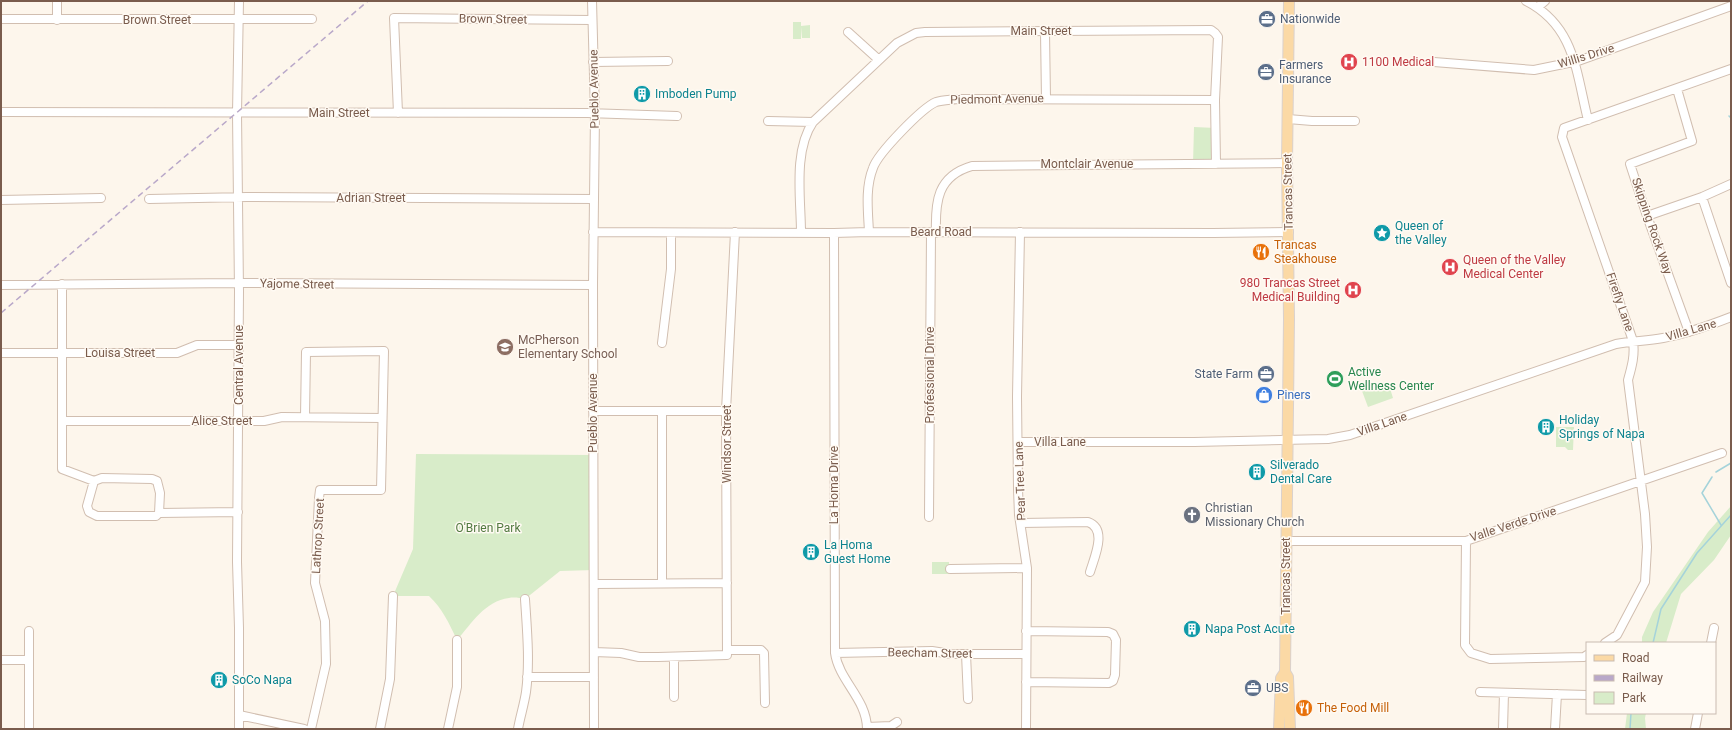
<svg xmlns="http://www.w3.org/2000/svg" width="1732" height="730" font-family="Roboto,sans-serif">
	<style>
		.green { fill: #d8ecc9 }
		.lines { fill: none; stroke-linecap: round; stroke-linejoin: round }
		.stream { stroke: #a5d3da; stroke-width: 1.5 }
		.minor-casing { stroke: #d1beb0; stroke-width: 10 }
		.major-casing { stroke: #dad1cd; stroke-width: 12 }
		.minor { stroke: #fff; stroke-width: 8 }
		.major { stroke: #fbd9a5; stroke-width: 10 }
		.rail { stroke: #b9a8c9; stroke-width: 1.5; stroke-dasharray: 6 4; stroke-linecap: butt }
		.labels { text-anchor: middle; stroke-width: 3; stroke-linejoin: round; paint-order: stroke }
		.street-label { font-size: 12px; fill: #7a5c4d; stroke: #fffaf3 }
		.service-label { font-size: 12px; fill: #4e5e75; stroke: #fffaf3; text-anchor: start }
		.health-label { font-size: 12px; fill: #be3a42; stroke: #fffaf3; text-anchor: start }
		.culture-label { font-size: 12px; fill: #0d838f; stroke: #fffaf3; text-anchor: start }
		.food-label { font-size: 12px; fill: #c56008; stroke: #fffaf3; text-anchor: start }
		.education-label { font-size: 12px; fill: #785e54; stroke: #fffaf3; text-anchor: start }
		.leisure-label { font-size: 12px; fill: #27864d; stroke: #fffaf3; text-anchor: start }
		.shop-label { font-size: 12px; fill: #366cbe; stroke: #fffaf3; text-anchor: start }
		.worship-label { font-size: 12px; fill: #5b616d; stroke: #fffaf3; text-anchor: start }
		.park-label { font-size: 12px; fill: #537a41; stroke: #fffaf3 }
	</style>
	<rect width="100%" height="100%" fill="#fdf6ec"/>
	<path class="green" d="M793,22H801V26L810,25V38H802L801,27V39H793Z
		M1194,127L1216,128V164H1193Z
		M1388,382L1393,398L1368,407L1362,391Z
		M1556,427H1574L1573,450H1568L1565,447H1556Z
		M416,454L594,455V570L560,571L525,599C520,598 514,597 509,598C485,601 472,623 457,640C449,623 442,608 429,596H393L413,549Z
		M1731,506V535L1714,560L1681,594L1666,643H1642V637L1653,612L1708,532Z
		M932,562H949V574H932Z
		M1627,713H1646L1645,718L1646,729H1625Z"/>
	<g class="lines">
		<path class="stream" d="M1729,116L1731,118
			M1716,472L1731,463
			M1712,477L1702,493L1721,525
			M1653,643L1661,609L1697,553L1731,515
			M1630,729L1631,713"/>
		<defs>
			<path id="minor" d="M57,1V20
				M239,1L237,113L239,291L237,562L239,628V729
				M592,1L595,114L593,285L594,729
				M1526,1C1575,26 1576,72 1588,120
				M1538,7L1545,1
				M1,19H312
				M848,32L879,60
				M1045,32L1046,99
				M593,62L668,61
				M1434,62L1534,70L1578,61L1731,6
				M1677,89L1692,141L1630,164L1647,216L1689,332
				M1,112L587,113L677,116
				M398,113L394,18L592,20
				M1288,119L1312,121H1355
				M768,121L813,122L897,43L916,33L925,32L1211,30L1215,33L1218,37L1215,100L1216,164
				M1702,197L1731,283
				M149,199L247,197L594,199
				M1,200L101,198
				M1647,216L1702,197L1731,184
				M593,232L834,233L869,232L1213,233L1289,232
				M869,232C868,211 865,188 873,168C878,153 922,108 936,102C943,100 950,100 957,99L1215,100
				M1020,232L1017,397L1018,489L1019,515L1027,568L1026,729
				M801,233C801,199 793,151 813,122
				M834,233L835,653C839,681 867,699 867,729
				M936,233C935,202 937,176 972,166L1287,163
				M62,284V469L94,481L102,478L152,479L157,481L160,493L159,513
				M1,285L239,283L593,285
				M662,343L671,269V233
				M1,353H177L197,345H239
				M593,411H726
				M662,412V583
				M305,417L306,352L384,351L381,490H320L319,498L315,583L325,621L326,664L311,729
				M62,421H264L282,417L382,418
				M1018,442H1194L1328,439L1350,435L1616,344C1632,341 1647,341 1663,338C1686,334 1708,326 1731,317
				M94,481L87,506L89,512L97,516H156L159,513L238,512
				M929,517L931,233
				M1021,523L1088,522C1108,529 1094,558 1090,572
				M1286,541H1466L1722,453
				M1466,541L1465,645L1471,653L1490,659L1584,657L1587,655
				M950,569L1027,568
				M594,584L727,583
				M1026,631L1108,632L1113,634L1116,640L1115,675L1113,681L1109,683L1026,682
				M1605,643L1617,635L1645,582L1647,547L1645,514L1628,380C1632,366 1635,355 1633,341L1562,137L1564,128L1731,69
				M1711,643L1714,628
				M727,650H761L764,653L765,703
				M594,652L621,653L639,657H658L727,655L726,411L735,232
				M835,653L932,651L951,654H1026
				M966,654L968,699
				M1,660H29
				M527,677H594
				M1480,692L1587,695
				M674,697V657
				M239,715L304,729
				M867,727L891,726L897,722
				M29,729V631
				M380,729L390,679L393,596
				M448,729L457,687V640
				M518,729C520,717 524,705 526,692C530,662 527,630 525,599
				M1503,729L1504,693
				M1555,729L1557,694
				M1695,729L1698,713"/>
			<path id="major" d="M1289,1L1287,163L1289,319L1285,672L1288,677L1290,729
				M1279,729L1281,678L1285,672"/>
		</defs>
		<use href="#minor" class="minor-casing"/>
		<use href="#major" class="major-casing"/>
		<use href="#minor" class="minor"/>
		<use href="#major" class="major"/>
		<path class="rail" d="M1,313L368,1"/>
	</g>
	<defs>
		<symbol id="office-disc" viewBox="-11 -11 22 22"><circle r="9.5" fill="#5c6f8a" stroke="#fffaf3"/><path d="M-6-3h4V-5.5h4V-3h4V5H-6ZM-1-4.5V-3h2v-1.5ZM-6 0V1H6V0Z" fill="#fff"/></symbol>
		<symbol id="hospital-disc" viewBox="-11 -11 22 22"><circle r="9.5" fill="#e0444e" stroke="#fffaf3"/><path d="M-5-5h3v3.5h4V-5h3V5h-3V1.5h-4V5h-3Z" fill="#fff"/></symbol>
		<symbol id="building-disc" viewBox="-11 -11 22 22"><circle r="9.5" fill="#0f9aa8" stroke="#fffaf3"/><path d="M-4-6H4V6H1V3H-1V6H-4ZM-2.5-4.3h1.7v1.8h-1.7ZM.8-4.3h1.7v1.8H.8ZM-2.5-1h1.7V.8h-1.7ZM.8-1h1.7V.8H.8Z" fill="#fff"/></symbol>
		<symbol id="sight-disc" viewBox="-11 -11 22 22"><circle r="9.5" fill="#0f9aa8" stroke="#fffaf3"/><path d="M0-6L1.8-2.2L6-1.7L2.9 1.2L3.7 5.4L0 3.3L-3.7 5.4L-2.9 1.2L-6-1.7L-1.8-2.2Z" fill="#fff"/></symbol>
		<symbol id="restaurant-disc" viewBox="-11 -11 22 22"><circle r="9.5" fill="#e8710a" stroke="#fffaf3"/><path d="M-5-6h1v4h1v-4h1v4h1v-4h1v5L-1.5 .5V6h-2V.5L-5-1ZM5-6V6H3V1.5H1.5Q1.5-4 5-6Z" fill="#fff"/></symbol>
		<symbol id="school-disc" viewBox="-11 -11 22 22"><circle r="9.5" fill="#8d6e63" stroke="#fffaf3"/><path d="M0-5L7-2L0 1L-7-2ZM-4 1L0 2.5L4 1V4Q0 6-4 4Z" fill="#fff"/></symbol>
		<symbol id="stadium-disc" viewBox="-11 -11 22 22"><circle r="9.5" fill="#2e9e5b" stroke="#fffaf3"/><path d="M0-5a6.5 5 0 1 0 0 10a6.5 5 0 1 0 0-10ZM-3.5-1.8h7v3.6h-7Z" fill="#fff"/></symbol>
		<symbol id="shop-disc" viewBox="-11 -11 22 22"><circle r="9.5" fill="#3f7fe0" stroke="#fffaf3"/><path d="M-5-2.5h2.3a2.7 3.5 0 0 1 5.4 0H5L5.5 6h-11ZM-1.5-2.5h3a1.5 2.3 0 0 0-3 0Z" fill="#fff"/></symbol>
		<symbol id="church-disc" viewBox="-11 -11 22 22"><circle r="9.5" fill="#6b7280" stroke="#fffaf3"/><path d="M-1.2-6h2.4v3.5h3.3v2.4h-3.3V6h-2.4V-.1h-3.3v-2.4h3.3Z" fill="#fff"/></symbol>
	</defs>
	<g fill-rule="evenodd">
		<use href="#office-disc" x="1257" y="9" width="20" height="20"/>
		<use href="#hospital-disc" x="1339" y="52" width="20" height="20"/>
		<use href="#office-disc" x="1256" y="62" width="20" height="20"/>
		<use href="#building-disc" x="632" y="84" width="20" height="20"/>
		<use href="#sight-disc" x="1372" y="223" width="20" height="20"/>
		<use href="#restaurant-disc" x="1251" y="242" width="20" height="20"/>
		<use href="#hospital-disc" x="1440" y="257" width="20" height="20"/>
		<use href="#hospital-disc" x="1343" y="280" width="20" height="20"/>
		<use href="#school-disc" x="495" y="337" width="20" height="20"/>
		<use href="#office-disc" x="1256" y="364" width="20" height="20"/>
		<use href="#stadium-disc" x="1325" y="369" width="20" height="20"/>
		<use href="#shop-disc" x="1254" y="385" width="20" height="20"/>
		<use href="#building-disc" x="1536" y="417" width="20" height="20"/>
		<use href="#building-disc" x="1247" y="462" width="20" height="20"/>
		<use href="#church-disc" x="1182" y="505" width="20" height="20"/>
		<use href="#building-disc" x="801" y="542" width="20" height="20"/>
		<use href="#building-disc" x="1182" y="619" width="20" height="20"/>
		<use href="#building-disc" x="209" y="670" width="20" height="20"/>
		<use href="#office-disc" x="1243" y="678" width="20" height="20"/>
		<use href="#restaurant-disc" x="1294" y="698" width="20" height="20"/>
	</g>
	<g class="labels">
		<g class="street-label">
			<text transform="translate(493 19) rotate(1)" y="4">Brown Street</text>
			<text x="157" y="24">Brown Street</text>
			<text x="1041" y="35">Main Street</text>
			<text transform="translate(1586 56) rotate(-17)" y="4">Willis Drive</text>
			<text transform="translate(594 89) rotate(-91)" y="4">Pueblo Avenue</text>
			<text transform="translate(997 99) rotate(-1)" y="4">Piedmont Avenue</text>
			<text x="339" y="117">Main Street</text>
			<text x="1087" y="168">Montclair Avenue</text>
			<text transform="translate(1288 192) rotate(-91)" y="4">Trancas Street</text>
			<text x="371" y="202">Adrian Street</text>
			<text transform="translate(1652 226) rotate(71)" y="4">Skipping Rock Way</text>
			<text x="941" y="236">Beard Road</text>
			<text transform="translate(297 284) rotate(1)" y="4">Yajome Street</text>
			<text transform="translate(1620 302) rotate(71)" y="4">Firefly Lane</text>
			<text transform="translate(1691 330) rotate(-16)" y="4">Villa Lane</text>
			<text x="120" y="357">Louisa Street</text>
			<text transform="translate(239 365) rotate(-90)" y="4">Central Avenue</text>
			<text transform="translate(930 375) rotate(-90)" y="4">Professional Drive</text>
			<text transform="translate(593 413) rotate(-90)" y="4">Pueblo Avenue</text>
			<text x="222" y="425">Alice Street</text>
			<text transform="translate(1382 424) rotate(-19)" y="4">Villa Lane</text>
			<text x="1060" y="446">Villa Lane</text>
			<text transform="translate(727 444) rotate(-90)" y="4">Windsor Street</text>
			<text transform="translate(1020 481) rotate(-92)" y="4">Pear Tree Lane</text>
			<text transform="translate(834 485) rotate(-90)" y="4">La Homa Drive</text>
			<text transform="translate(1513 524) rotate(-18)" y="4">Valle Verde Drive</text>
			<text transform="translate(318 536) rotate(-87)" y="4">Lathrop Street</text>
			<text transform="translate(1286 576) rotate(-90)" y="4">Trancas Street</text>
			<text transform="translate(930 653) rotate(1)" y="4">Beecham Street</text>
		</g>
		<g class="service-label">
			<text x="1280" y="23">Nationwide</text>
			<text x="1279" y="69">Farmers<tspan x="1279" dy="14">Insurance</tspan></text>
			<text x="1253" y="378" text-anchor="end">State Farm</text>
			<text x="1266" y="692">UBS</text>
		</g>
		<g class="health-label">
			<text x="1362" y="66">1100 Medical</text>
			<text x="1463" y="264">Queen of the Valley<tspan x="1463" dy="14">Medical Center</tspan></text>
			<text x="1340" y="287" text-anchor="end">980 Trancas Street<tspan x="1340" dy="14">Medical Building</tspan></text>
		</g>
		<g class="culture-label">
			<text x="655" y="98">Imboden Pump</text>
			<text x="1395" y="230">Queen of<tspan x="1395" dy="14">the Valley</tspan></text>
			<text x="1559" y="424">Holiday<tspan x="1559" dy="14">Springs of Napa</tspan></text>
			<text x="1270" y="469">Silverado<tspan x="1270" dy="14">Dental Care</tspan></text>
			<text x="824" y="549">La Homa<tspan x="824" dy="14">Guest Home</tspan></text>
			<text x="1205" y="633">Napa Post Acute</text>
			<text x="232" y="684">SoCo Napa</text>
		</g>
		<g class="food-label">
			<text x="1274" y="249">Trancas<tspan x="1274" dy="14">Steakhouse</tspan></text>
			<text x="1317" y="712">The Food Mill</text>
		</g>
		<g class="education-label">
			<text x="518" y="344">McPherson<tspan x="518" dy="14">Elementary School</tspan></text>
		</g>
		<g class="leisure-label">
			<text x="1348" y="376">Active<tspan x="1348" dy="14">Wellness Center</tspan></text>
		</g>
		<g class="shop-label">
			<text x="1277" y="399">Piners</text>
		</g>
		<g class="worship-label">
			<text x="1205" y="512">Christian<tspan x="1205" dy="14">Missionary Church</tspan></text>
		</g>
		<g class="park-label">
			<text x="488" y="532">O'Brien Park</text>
		</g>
	</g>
	<rect width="1732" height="730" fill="none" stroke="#7a5c4d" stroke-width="4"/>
	<rect x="1586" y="642" width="130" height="72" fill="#fffaf3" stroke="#cabbb1"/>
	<rect x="1594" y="655" width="20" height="6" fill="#fbd9a5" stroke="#cabbb1"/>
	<text x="1622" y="662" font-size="12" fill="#7a5c4d">Road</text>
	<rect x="1594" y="675" width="20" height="6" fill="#b9a8c9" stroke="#cabbb1"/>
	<text x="1622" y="682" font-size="12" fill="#7a5c4d">Railway</text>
	<rect x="1594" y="692" width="20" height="12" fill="#d8ecc9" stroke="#cabbb1"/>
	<text x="1622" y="702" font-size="12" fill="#7a5c4d">Park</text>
</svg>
